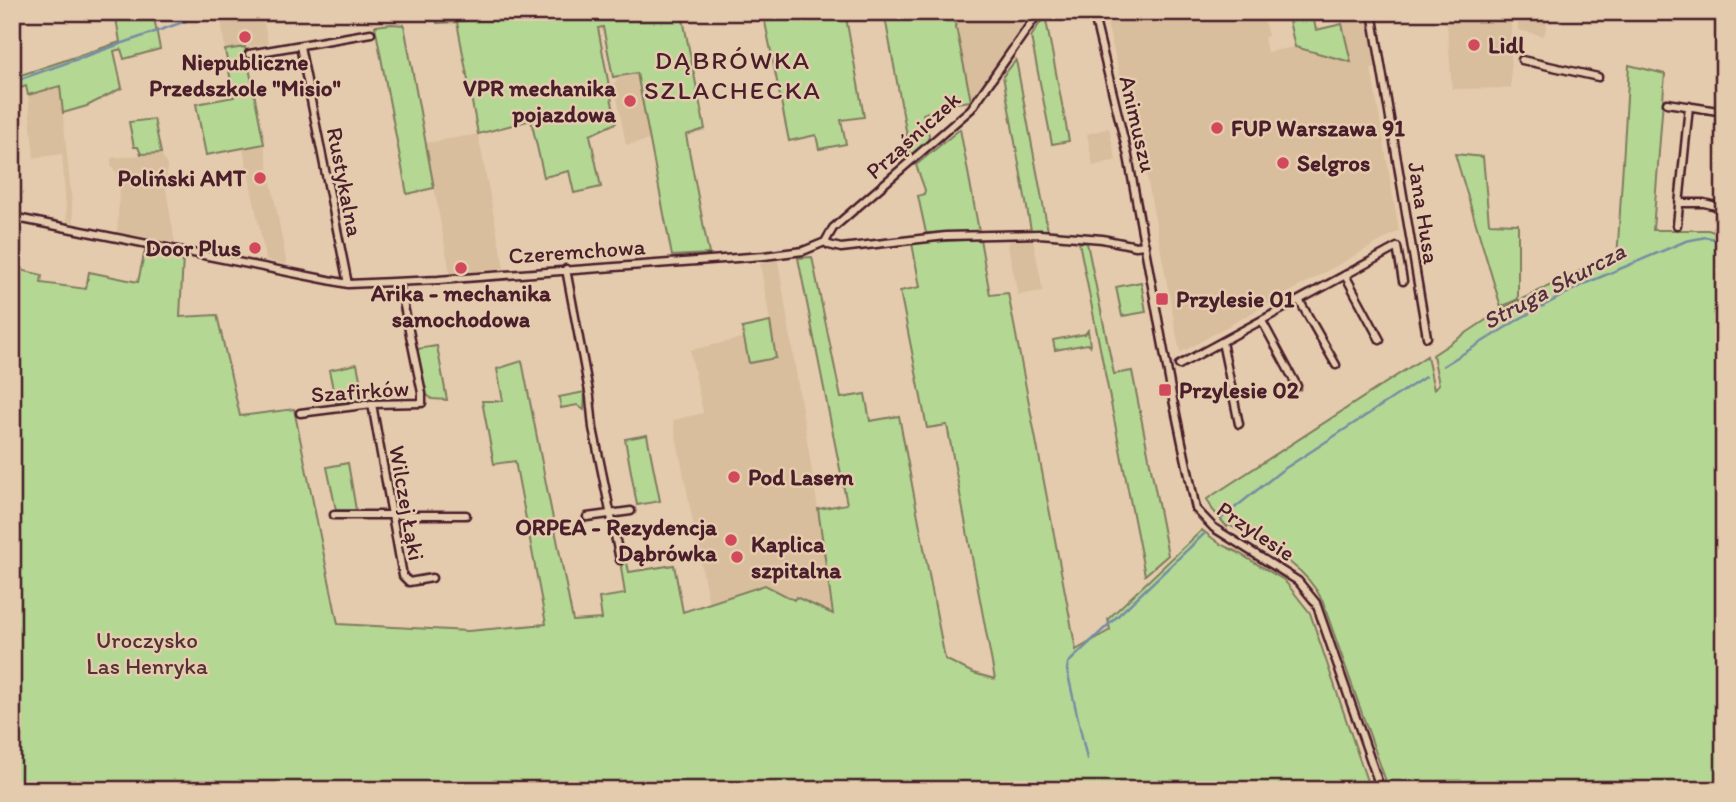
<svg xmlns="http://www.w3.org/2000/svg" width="1736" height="802" font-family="Itim,sans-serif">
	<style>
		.built { fill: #d8be9d }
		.green { fill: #b4d893; stroke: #7f7c5f; stroke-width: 2 }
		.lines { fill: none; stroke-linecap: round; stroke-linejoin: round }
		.stream { stroke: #768da4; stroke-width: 2.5 }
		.street-casing { stroke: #4a1f2b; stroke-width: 11 }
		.street { stroke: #e5cbad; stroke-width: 6 }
		.poi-dot { fill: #d1495b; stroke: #e5cbad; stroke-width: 2.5 }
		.labels { text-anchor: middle; stroke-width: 5; stroke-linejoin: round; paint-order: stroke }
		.poi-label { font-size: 23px; font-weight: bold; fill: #4a1f2b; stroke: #e5cbad; text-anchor: start }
		.street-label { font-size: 23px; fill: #4a1f2b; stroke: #e5cbad }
		.park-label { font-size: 23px; fill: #553235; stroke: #e5cbad }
		.water-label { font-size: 24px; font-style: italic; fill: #51313f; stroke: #e5cbad }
		.quarter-label { font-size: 26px; letter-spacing: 2px; fill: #4a1f2b; stroke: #e5cbad }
	</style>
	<rect width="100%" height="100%" fill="#e5cbad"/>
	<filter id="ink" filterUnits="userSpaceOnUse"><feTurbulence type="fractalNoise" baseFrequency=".0143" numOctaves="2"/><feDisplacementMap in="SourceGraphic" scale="14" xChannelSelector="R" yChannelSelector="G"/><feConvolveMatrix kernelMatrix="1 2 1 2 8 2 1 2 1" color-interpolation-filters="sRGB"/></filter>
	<g filter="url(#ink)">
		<path class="built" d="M220,12H262L268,44L225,50Z
			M953,12H1026L1027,20L971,101Z
			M1104,12H1262L1268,36L1264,38L1267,52L1295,47L1350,62L1339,12H1367L1376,69L1371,68L1399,231L1180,353L1135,113L1132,104L1127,103Z
			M1446,12H1511V88L1452,89Z
			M1518,12H1550L1544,36L1518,30Z
			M637,72L650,140L626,145L614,82H617L616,76Z
			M60,86L74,223L67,222L62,154L34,158L28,95Z
			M1109,128L1116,160L1093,166L1087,134Z
			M478,134L504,268L450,274L426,143Z
			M264,144L287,265L266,260L243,148Z
			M161,153L167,166L166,189L175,243L117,232L120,186L117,173L111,166V158Z
			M1010,239H1033L1043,291L1018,295L1008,247Z
			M778,260L818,509L833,614L797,598L795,601L765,586L709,604L673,420L703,413L690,350L727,342L743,337L742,328L770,322L760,263Z"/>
		<path class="green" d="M115,12H153L160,49L124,59L121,49L114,51L122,88L87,106L63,113L60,86L28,95L26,86L12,91V78L120,42Z
			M435,12H455L457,21L567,16V12H614L615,15L693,12L683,19L705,129L686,135L709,254L672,256L637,73L613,77L603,27L598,28L616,123L590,135L601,187L574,193L569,171L544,177L531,120L478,134L457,22L437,23Z
			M763,12H845L864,117L841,120L846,144L819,149L816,135L789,141Z
			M884,12H953L971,101L949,104L923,114L929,135L928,142L911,157Z
			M1287,12H1312L1316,30L1342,24L1351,62L1295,47Z
			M1045,15L1069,141L1052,144L1031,37Z
			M391,24L404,25L434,188L407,194L375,26Z
			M245,47L264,144L206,155L196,104L234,97L225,50Z
			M1016,60L1048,231L1031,230L1003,76Z
			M1629,65L1665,74L1653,230H1708L1724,235V790H1389L1322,600C1304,563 1264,546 1229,525L1227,527L1212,509L1207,499L1427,356L1434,390L1439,384L1433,355L1504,308L1614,254L1617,260Z
			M154,119L161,153L141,154L138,147H134L129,122Z
			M960,129L979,231L926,233L918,196L924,194L925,190L916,165Z
			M1455,154L1483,157L1489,223L1518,224V299L1501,307Z
			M980,239L990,295L1008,293L1076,650L1110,630L1108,619L1202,530L1220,544L1235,551L1284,580L1310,613L1370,790H12V268L42,275L41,283L86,289L89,272L138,282L145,250L183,257L180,317L217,315L240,416L294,409L338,624L468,631L546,624L515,461L494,464L482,401H503L497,369L522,361L573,621L602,619L599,598L625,594L621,567L626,558L629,572L674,565L683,612L765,585L794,600L796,597L833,614L818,509L847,504L798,258L812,257L841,398L865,394L870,421L899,416L945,659L973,673L995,679L947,425L927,428L900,291L920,287L912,243Z
			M1079,242L1087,243L1114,374L1132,371L1168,555L1145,575Z
			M1141,282L1146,312L1122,316L1116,287Z
			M770,322L776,358L749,363L742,328Z
			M1088,330L1090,346L1087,344L1055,350L1053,340L1085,334Z
			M437,346L447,400L432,399L426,394L417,349Z
			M357,364L364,399L336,403L329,370Z
			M585,392L584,410L577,405L561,408L559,397Z
			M647,435L660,501L637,505L625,439Z
			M348,463L356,510H336L327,467Z"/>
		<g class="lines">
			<path class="stream" d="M12,82L186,21
				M1443,366L1521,318L1584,284L1686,241L1706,237L1724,241
				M1222,518L1281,471L1425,377
				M1087,759L1067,670L1068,663L1204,534"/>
			<defs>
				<path id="street" d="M1093,12L1128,156L1172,395L1196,509L1214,528L1298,581L1316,603L1381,790
					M1372,12L1427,337
					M1715,12L1724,14
					M300,46L348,284
					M249,54L371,33
					M1522,60L1598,77
					M1667,103L1724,112
					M1681,203H1704L1724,208
					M12,217L348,284L438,280L764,256L803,251L825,242
					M1677,225L1689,106
					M825,242L829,245L841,248L946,236L1040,234L1102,239L1136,246L1145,245
					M825,242L833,228L971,109L1039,12
					M566,269L590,397L593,428L620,560
					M1345,275L1380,340
					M1299,300L1336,365
					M1262,321L1297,386
					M1222,342L1239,424
					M1179,365L1397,247L1403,281
					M372,404L403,576L409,582L432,578
					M300,413L372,404L422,403V393L399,282
					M334,515H466
					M587,517L631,511"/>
			</defs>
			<use href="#street" class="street-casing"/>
			<use href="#street" class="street"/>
		</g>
	</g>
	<g class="poi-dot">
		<circle cx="245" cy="37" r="7"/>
		<circle cx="1474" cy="45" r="7"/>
		<circle cx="630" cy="101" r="7"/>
		<circle cx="1217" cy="128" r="7"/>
		<circle cx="1283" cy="163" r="7"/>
		<circle cx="260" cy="178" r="7"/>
		<circle cx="255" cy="248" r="7"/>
		<circle cx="461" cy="268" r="7"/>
		<rect x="1155" y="292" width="14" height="14" rx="3.5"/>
		<rect x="1158" y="383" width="14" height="14" rx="3.5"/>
		<circle cx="734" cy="477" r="7"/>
		<circle cx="731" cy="540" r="7"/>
		<circle cx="737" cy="557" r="7"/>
	</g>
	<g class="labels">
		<g class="poi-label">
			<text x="1488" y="53">Lidl</text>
			<text x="245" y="70" text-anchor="middle">Niepubliczne<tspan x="245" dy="26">Przedszkole "Misio"</tspan></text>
			<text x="616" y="96" text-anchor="end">VPR mechanika<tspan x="616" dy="26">pojazdowa</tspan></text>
			<text x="1231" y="136">FUP Warszawa 91</text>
			<text x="1297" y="171">Selgros</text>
			<text x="246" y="186" text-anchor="end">Poliński AMT</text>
			<text x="241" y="256" text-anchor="end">Door Plus</text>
			<text x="461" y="301" text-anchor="middle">Arika - mechanika<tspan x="461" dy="26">samochodowa</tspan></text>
			<text x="1176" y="307">Przylesie 01</text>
			<text x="1179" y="398">Przylesie 02</text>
			<text x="748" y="485">Pod Lasem</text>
			<text x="717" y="535" text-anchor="end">ORPEA - Rezydencja<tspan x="717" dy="26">Dąbrówka</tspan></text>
			<text x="751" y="552">Kaplica<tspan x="751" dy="26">szpitalna</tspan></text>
		</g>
		<g class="street-label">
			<text transform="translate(1138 124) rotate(77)" y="8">Animuszu</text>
			<text transform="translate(913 135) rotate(-42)" y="8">Prząśniczek</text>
			<text transform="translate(345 182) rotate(79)" y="8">Rustykalna</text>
			<text transform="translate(1424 213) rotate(81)" y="8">Jana Husa</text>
			<text transform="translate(577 251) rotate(-4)" y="8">Czeremchowa</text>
			<text transform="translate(360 391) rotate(-4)" y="8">Szafirków</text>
			<text transform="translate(407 503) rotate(80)" y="8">Wilczej Łąki</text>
			<text transform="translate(1256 531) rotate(34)" y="8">Przylesie</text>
		</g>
		<g class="park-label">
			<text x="147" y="648">Uroczysko<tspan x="147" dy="26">Las Henryka</tspan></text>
		</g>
		<g class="water-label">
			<text transform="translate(1554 286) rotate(-28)" y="8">Struga Skurcza</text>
		</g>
		<g class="quarter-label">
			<text x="733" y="69">DĄBRÓWKA<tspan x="733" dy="30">SZLACHECKA</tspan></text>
		</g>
	</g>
	<rect width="1736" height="802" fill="none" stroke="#e5cbad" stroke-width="42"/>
	<rect x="21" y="21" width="1694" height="760" fill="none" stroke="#4a1f2b" stroke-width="2.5" filter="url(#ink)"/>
</svg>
